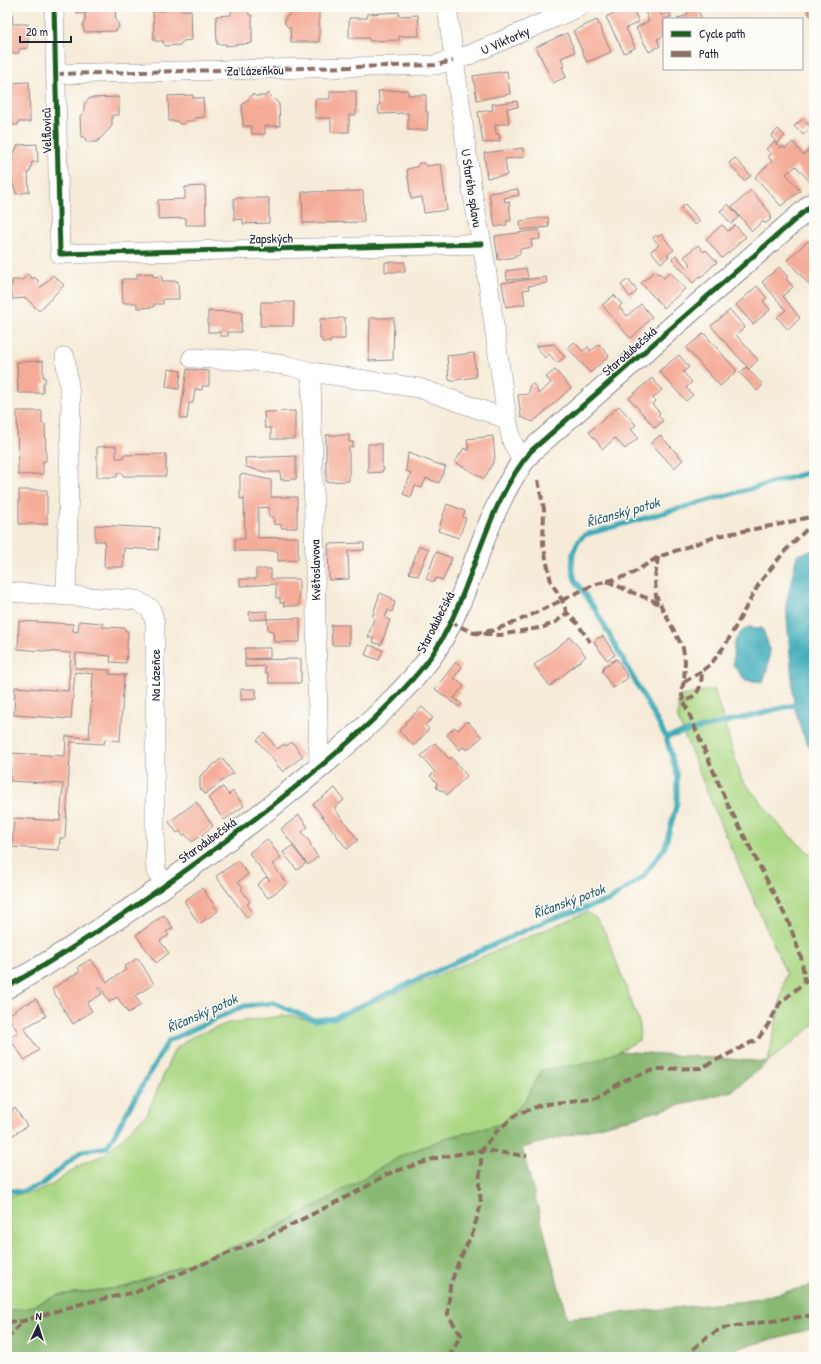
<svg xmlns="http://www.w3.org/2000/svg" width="821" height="1364" font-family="'Patrick Hand',sans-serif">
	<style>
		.green { fill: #abd884; stroke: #667d60 }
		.forest { fill: #88b872; stroke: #556d56 }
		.water { fill: #3babb8; stroke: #2e667a }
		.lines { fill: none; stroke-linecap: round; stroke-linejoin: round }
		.stream { stroke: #3babb8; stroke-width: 5 }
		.building { fill: #f4ac98 }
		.minor-casing { stroke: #8c868a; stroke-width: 20 }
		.tertiary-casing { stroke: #8c868a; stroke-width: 24 }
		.minor { stroke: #fff; stroke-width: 19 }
		.tertiary { stroke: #fff; stroke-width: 22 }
		.quiet { stroke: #8d6e63; stroke-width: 4; stroke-dasharray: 8 4; stroke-linecap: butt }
		.cycleway-casing { stroke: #fdfcf7; stroke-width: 8 }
		.cycleway { stroke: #1b5e20; stroke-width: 5 }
		.labels { text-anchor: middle; stroke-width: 3; stroke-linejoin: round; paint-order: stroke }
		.street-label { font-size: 13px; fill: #22223b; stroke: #fdfcf7 }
		.water-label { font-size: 14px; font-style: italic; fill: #2d6073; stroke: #fdfcf7 }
	</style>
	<rect width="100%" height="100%" fill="#fdfcf7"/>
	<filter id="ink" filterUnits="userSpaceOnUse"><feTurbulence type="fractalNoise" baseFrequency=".025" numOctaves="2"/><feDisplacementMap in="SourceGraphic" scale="8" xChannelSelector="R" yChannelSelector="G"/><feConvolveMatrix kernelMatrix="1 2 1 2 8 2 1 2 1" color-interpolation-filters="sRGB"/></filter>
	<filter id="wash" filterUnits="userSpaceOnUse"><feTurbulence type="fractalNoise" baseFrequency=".012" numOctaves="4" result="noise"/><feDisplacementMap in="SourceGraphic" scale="16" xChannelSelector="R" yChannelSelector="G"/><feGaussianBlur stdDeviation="0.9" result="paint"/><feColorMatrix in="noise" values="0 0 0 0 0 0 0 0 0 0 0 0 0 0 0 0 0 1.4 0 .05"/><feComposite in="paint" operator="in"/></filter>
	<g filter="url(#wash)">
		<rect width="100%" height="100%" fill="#f6ebd8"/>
		<path class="green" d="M714,689L741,778L784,831L814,857V1025L768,1062L786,973L716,814L678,719V697Z
			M587,912L597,919L606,934L640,1025L639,1040L614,1054L582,1066L542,1070L524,1102L501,1124L446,1138L403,1155L305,1212L254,1239L126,1287L58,1295L28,1308L7,1311V1196L35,1192L50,1186L83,1163L104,1155L147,1114L174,1050L193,1036L229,1023L290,1015L315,1022L329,1019L348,1010L375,1002Z"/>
		<path class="forest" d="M620,1051L768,1062L732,1091L522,1148L567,1318L746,1301L814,1285V1328L705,1357H7V1311L28,1308L58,1295L126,1287L254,1239L305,1212L403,1155L446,1138L501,1124L524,1102L542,1070L589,1063Z"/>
		<path class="water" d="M814,550V756L801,730L794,705L786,604L797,555Z
			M748,627L762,628C772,649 771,660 763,682L745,680L733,665C734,648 731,637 748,627Z"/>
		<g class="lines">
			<path class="stream" d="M666,737L794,705
				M7,1190L20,1192L41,1185L82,1151L107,1147L168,1041L244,1006L273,1003L314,1020L334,1018L548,920L610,900L643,877L665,847L677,803V775L666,737L595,609L575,580L572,567L573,553L577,543L584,535L814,471"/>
		</g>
		<g id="blocks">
			<path class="building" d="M77,7H94V9L115,8L116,21L118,23L119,27L116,31L85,32L83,28V24L85,21V13H77Z
				M167,7H178L180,10H191L192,40L183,41L180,45L166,46L163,43V41H154L153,11H165Z
				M290,7H319V42H291L290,27L289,28L285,24V19L288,15H290Z
				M627,7H632L639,22L626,28L635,48L624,53L606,17Z
				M643,7H669L660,11L662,16L669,12L671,17L664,19V36L657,39L660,46L649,52L636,28L649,21Z
				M684,7H696L702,19H677L688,14Z
				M807,7H814V15L810,16Z
				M231,9H248L249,15H252V43L226,46V44H217L216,16L231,15Z
				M7,11H12L13,24H28V48L19,49V53H7Z
				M399,12V16L418,15L419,36H399V40L369,41V38H349V18H367L368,14Z
				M597,20L611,52L587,62L573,31Z
				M567,33L575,52L561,58L565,66L562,67L566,77L553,83L536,47Z
				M507,71L510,94L477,100L473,76Z
				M29,82L30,122H18V125H7V83Z
				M408,90V95H426V112H428L427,130H408V113L379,114L378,105H380L378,91Z
				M330,91H356V115H349V132H331V118H315V99H330Z
				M268,93L279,104L280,126H265V134H252L251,126H243L242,105L253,94L255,96H266Z
				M193,95V98H203L204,117L194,118V121H185L184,124H179L177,121H169L168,96Z
				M119,97V115H112V126L97,142H86L85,137H81L80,116L84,112V104L90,98Z
				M517,101L518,107L507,108L509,123L495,125L496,134H499L500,141L483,143L478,112L493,110L492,104Z
				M803,119L811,128L803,135L794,126Z
				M778,129L785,136L777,143L771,136Z
				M774,142L781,148L783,146L785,149L793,142L803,155L814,145V178L810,182L796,166L786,174L800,191L781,206L755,177L772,161L768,157L771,154L766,149Z
				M37,144L38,162H32L30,172H28L29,192L16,194L15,193L16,192L11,180H7V153H14L18,145Z
				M523,148L524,157L505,159L507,175L487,178L484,153Z
				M735,158L751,176L744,181L729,163Z
				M419,163H423L427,166L441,164L447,210L424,213L422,197L411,199L407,169L417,167Z
				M205,186L206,225H186V218L158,219V200L185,199V187Z
				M518,189L519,195L504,198L505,202L509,201L511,221H506L507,225L495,227L489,193Z
				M751,190L771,214L770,220L766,223L762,222L752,231L732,207Z
				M363,191L364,222L303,223L302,192Z
				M234,198H269V223L243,224V219L234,220Z
				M685,204L700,221L695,225L680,209Z
				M728,204L739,217L731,224L720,211Z
				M548,217L549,227L521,230L520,221Z
				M722,225L728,231L735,225L746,237L738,243L739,244L722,258L706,239Z
				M539,230L540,239L531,240L532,247L520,249V254L515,255V257L498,260L495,236Z
				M661,234L674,250L667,255L669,256L661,263L651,251L659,245L653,238L656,235L658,237Z
				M808,241L814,247V290L787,260Z
				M698,245L704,252L706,250L717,262L701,277L700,276L693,283L672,259L676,255L687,268L691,264L684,257Z
				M385,262H405V272H385Z
				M779,267L788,277L786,279L793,287L783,296L800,318L788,330L777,317L786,310L762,282Z
				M526,268L528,278L507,280L506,271Z
				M655,271L658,274L659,273L664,278L670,272L685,289L664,308L641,283Z
				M153,273V277L162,276V281H178L179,299H163V304H154V307L137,308V303H123L122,279H137V274Z
				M28,274L31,278H35L38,280V284L41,287L53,275L64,285L39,311L26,298L12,299V294L9,292V288L12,285V280H22Z
				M546,277L547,283L528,286L529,289L523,290L525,304L506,307L502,283Z
				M628,279L637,291L630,297L621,285Z
				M757,286L767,298L763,301L770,310L753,324L736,305Z
				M614,295L622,304L619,307L627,316L641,304L652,317L633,337L630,338L602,305Z
				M261,302H294L293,326H260Z
				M730,310L745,327L736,335L758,360L749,369L711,326Z
				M208,311L242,312L241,332H228V336H220V332H208Z
				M338,318H345V339H331V342H322V339H320V319H338Z
				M370,318H394L393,360L369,361Z
				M704,333L737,371L720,386L686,348Z
				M574,342L583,351L588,347L591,351L599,344L609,356L590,373L568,348Z
				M554,344L565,357L557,363L549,354L545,358L536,346Z
				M474,353L476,377L455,380V381H451V380H449L447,356Z
				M679,355L689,367L683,372L692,382L686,388L693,395L686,401L659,371Z
				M43,361V377H45V383H43V393H18L17,362Z
				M746,367L763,385L757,391L740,373Z
				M168,369L181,371L179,389L166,387Z
				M187,369L209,371V386H202V390L195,389L193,403H189L187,419L180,418Z
				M555,370L571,388L533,422L521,417L518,395L529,394V386L532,384L536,386L538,394L551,383L546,377Z
				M652,378L662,390L653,398L656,401L652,404L660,413L658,415L663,421L655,428L629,398Z
				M619,406L636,425L631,429L638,438L625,449L615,438L603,449L589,432Z
				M17,411H42V424H45L46,452V461H43V474L18,475Z
				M295,411V439H271V428H265L264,412Z
				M326,435H349V442H353V447H349V481L326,482Z
				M660,435L683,460L674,468L651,443Z
				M493,436L495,459L484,479L455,462L464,448L469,451L467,439Z
				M368,444H382V467L384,468V470H382V472L368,473Z
				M116,446V458H123V455L166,454V476H123V473H117V477H97V447Z
				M408,453L446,467L439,483L426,478L422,488L415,486L411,497L403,494L411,473L406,471Z
				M296,456V479L281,480L280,472H265L246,467L245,458Z
				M242,474L271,480V497H297V528H281V524L274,525V517H269V507L258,508V538L298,537V560L278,561V551H235V539H245L244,498L240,499V475Z
				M19,490H47V524H19Z
				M447,504L465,511L463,517L466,518L459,538L438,531Z
				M95,525L159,528L158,550L124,548L123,567H104L105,541H95Z
				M364,543V550L348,551L349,579L329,580L328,544Z
				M419,546L429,549L418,576L409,573Z
				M436,552L452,558L443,580L436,578L434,582L426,579Z
				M256,569H271V579H299V606H284V603H280V598H276V584L240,586V579H256Z
				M380,593L392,598L391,601L395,602L392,612L388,610L385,618L390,620L381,645L373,642L374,639L368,637L374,618L372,617Z
				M267,611V619L250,620L249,612Z
				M300,618V642H274L273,631L268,630L267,619Z
				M19,621L73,624V631L78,632L79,621L103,623L102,627L125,628V631H128L126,663L110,662L111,656L76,653L75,668L110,670L109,674L126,675V676H124L120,741L105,739L104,744L71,742L65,838H60L59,850L12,847L14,818L60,821L63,784L10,781L11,753L65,756L66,736L89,738L93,674L75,672L71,719L14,715L15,687L68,691L71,653L18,649Z
				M331,625H349V645H332Z
				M603,636L615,655L607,660L594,642L599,637L600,638Z
				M570,637L586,656L550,686L534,665Z
				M369,645L383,650L379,660L365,655Z
				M245,648H270V658L245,659Z
				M301,659V683H269L268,673H265V666L245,667V660Z
				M617,659L628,678L613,688L602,671L604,669L603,667Z
				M456,662L462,667L454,678L464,686L454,698L462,704L459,707L435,689Z
				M241,689H256V699L241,700Z
				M422,707L433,718L425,725L429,729L414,746L399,731L406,723L405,722Z
				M467,721L482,737L467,750L463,747L460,750L447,735L455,727L458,730Z
				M265,733L277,749L284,744L286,746L292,742L303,756L283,772L257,740Z
				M435,743L449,759L451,757L467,776L447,795L443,790H439L436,787L437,783L430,776L435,772L421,756Z
				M222,758L233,773L205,794L200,788V776Z
				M223,787L229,795L233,791L244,806L224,820L208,798Z
				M335,788L344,800L334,808L358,840L347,849L313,804Z
				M196,802L213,826L202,835L203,836L201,837L200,836L192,842L185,834L183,836L180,831L177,833L169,822Z
				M299,815L308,827L302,832L311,844L310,845L318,857L308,865L281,829Z
				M267,839L281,858L272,864L287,884L268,898L257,885L266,877L270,881L249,853Z
				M292,846L306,863L297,870L283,852Z
				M238,861L248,874L238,882L243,887L241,889L250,902L247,904L253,913L247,918L216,876Z
				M202,888L218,911L199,924L184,901Z
				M164,915L173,928L166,932L169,935L160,941L169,953L156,963L136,935Z
				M138,958L154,984L135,996L141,1005L128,1013L117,997L109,1002L100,986L98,987L102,994L87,1003L92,1011L73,1024L59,1002H60L52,989L80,971L78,967L91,959L107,982L126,970L124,967Z
				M36,999L46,1016L24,1028L39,1050L25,1060L9,1038L18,1032L7,1016L26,1003L27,1004Z
				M15,1108L27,1126L7,1139V1121L8,1120L7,1114Z"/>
		</g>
	</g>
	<g filter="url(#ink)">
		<use href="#blocks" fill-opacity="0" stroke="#8c868a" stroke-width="1"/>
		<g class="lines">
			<defs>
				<path id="minor" d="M54,7L60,254L482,244
					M447,7L472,190L486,267L507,419L512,441L522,462
					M56,74L435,65L467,56L579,7
					M65,357L71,402L66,596
					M192,358L255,361L290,366L311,372L419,388L507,419
					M311,372L319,769
					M7,592L136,600L151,609L155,623V852L156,871L165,885"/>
				<path id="tertiary" d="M7,987C102,933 192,868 278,801C317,770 356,738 391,702C408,685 423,669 436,649C475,586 483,509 531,451L814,203"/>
			</defs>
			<use href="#minor" class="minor-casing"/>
			<use href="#tertiary" class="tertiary-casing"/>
			<use href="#minor" class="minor"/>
			<use href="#tertiary" class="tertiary"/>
			<path class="quiet" d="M56,74L435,65L453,61
				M538,480L544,509L543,544L551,582L562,600L567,613
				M658,557L655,578L656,596L683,648L685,661L684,682L681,691L684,702
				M607,581L631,592L652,600L660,605
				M450,622L474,633L500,635L544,627L556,622L567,613L577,623L590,642
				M474,633L495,630L527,617L593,585L630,575L658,557L718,536L781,524L814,516
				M684,682L702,671
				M805,982L814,979
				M7,1322L23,1321L84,1303L136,1292L267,1237L364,1188L387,1174L436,1158L482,1150L527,1156
				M7,1339L23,1321
				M449,1357L461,1335L448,1315L450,1286L458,1263L473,1232L481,1204L479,1184L482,1150L497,1131L516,1115L541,1105L597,1097L625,1080L656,1069L701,1068L758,1039L769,1023L780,1003L805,982L801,957L789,923L727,803L684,702C700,693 701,689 702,671L711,664L726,644L760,582L785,551L814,522
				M684,1357L707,1337L722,1328L814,1315"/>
			<defs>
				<path id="cycleway" d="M54,7L60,254L482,244
					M7,987C102,933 192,868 278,801C317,770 356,738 391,702C408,685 423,669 436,649C475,586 483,509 531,451L814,203"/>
			</defs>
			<use href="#cycleway" class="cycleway-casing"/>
			<use href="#cycleway" class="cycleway"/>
		</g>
	</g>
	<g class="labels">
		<g class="street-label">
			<text transform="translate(505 40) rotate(-24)" y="5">U Viktorky</text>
			<text transform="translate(255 70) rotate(-1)" y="5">Za Lázeňkou</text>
			<text transform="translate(46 131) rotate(-91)" y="5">Velfloviců</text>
			<text transform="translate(472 188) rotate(81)" y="5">U Starého splavu</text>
			<text transform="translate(271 238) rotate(-1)" y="5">Zapských</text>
			<text transform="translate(629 351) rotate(-41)" y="5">Starodubečská</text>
			<text transform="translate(315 570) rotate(-91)" y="5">Květoslavova</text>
			<text transform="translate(435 622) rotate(-63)" y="5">Starodubečská</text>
			<text transform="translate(155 675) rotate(-90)" y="5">Na Lázeňce</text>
			<text transform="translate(207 840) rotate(-36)" y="5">Starodubečská</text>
		</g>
		<g class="water-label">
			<text transform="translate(623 512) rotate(-16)" y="5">Říčanský potok</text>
			<text transform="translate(569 901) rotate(-20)" y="5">Říčanský potok</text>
			<text transform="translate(202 1013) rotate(-24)" y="5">Říčanský potok</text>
		</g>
	</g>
	<rect width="821" height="1364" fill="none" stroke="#fdfcf7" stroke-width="24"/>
	<rect x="663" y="18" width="140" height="52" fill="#fdfcf7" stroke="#a5a5ac"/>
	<rect x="671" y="31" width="20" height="6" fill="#1b5e20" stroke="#a5a5ac"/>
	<text x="699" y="38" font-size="12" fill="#22223b">Cycle path</text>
	<rect x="671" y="51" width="20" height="6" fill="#8d6e63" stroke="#a5a5ac"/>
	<text x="699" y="58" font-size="12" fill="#22223b">Path</text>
	<g transform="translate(38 1326) rotate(4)" stroke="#fdfcf7" stroke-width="3" paint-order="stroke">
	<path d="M0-3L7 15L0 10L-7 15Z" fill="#22223b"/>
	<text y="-6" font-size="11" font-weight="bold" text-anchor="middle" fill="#22223b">N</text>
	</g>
	<path d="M20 36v6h51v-6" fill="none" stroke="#22223b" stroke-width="2"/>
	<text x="26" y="36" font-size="12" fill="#22223b" stroke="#fdfcf7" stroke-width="3" paint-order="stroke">20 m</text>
</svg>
